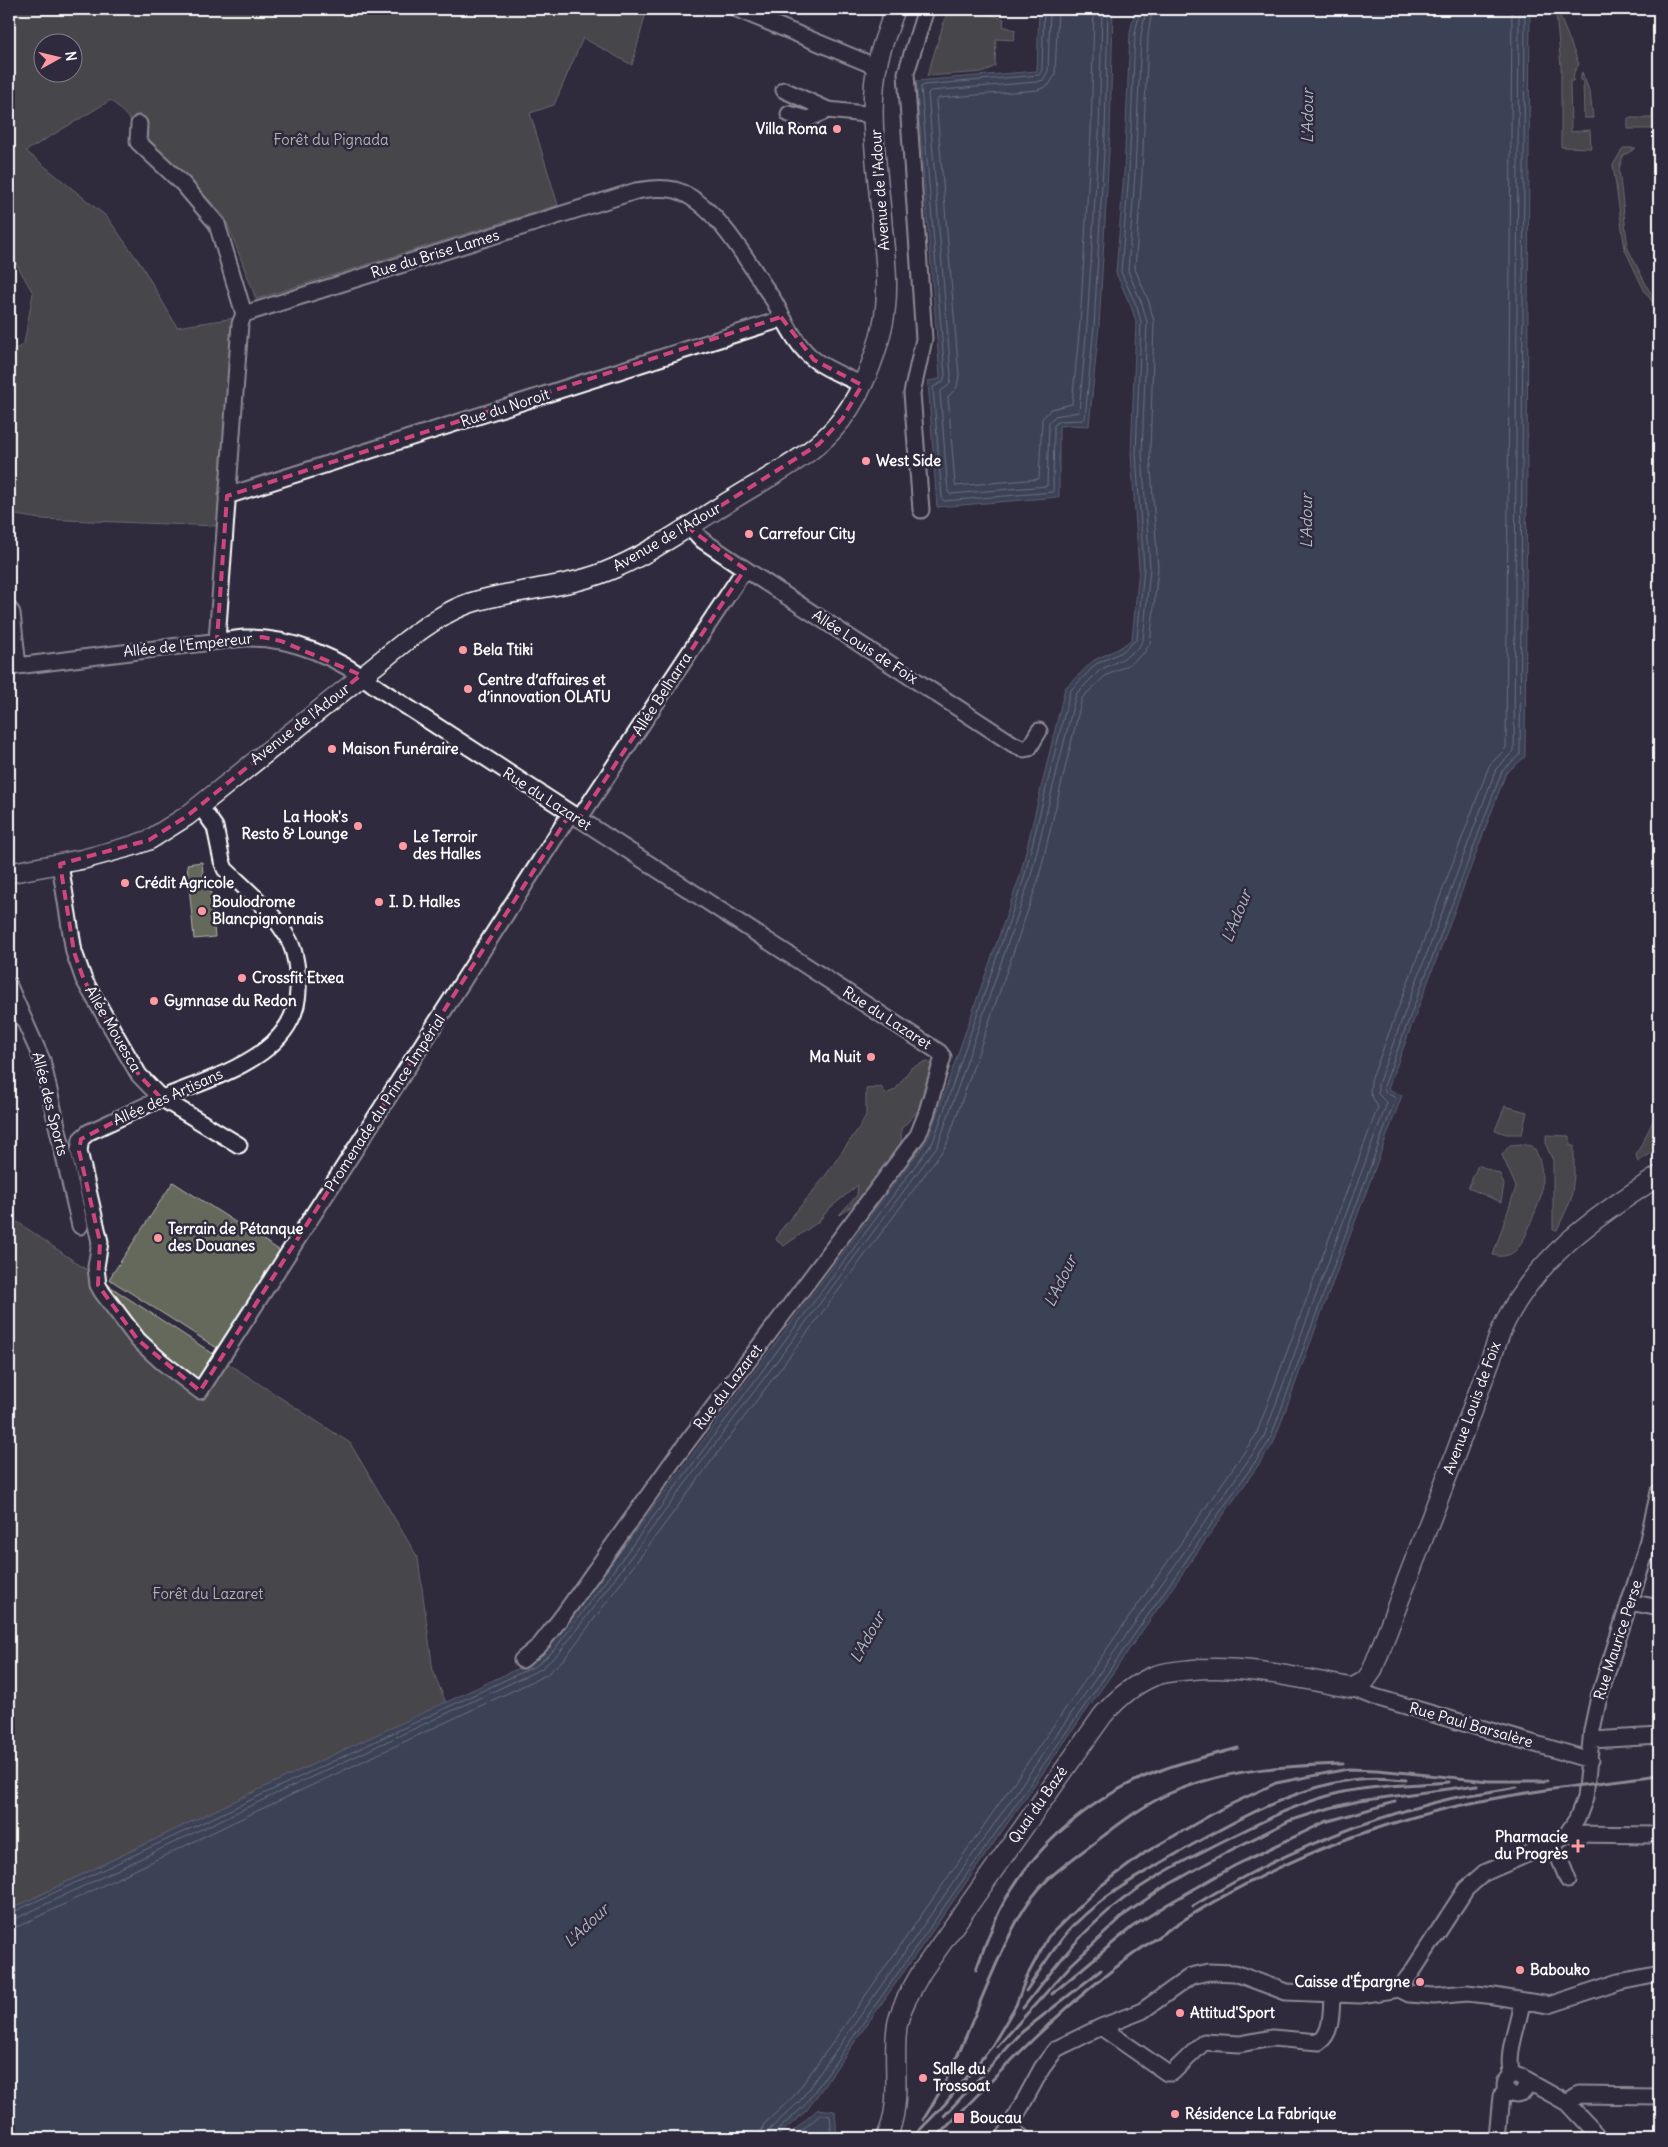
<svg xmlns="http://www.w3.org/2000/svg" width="1668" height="2147" font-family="Delius,sans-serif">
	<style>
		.green { fill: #65695b; stroke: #b2b4ad; fill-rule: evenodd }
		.water { fill: #4c6177; stroke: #94a0ad }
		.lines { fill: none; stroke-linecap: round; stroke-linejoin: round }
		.shore { stroke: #b7c0c9; stroke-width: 1 }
		.minor-casing { stroke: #fff; stroke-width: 19 }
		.major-casing { stroke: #fff; stroke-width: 22 }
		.minor { stroke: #2f2a3d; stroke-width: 15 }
		.major { stroke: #2f2a3d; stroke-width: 19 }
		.rail { stroke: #fff; stroke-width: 3 }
		.marked { fill: none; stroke: #ce467c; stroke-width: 4; stroke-dasharray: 10 6; stroke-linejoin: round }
		.poi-dot { fill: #ff9aa2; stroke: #2f2a3d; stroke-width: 2 }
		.labels { text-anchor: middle; stroke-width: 5; stroke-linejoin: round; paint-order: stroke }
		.poi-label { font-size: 15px; font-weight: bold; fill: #fff; stroke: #2f2a3d; text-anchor: start }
		.park-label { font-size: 15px; fill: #b2b4ad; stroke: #2f2a3d }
		.street-label { font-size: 15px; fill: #fff; stroke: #2f2a3d }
		.water-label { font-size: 16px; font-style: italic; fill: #aeb8c2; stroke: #2f2a3d }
	</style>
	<rect width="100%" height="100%" fill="#2f2a3d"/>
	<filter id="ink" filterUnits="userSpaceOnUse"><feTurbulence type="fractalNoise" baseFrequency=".02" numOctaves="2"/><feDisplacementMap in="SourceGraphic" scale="10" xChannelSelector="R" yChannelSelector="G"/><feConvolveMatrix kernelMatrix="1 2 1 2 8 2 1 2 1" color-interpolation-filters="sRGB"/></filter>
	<g filter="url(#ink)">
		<path class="green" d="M9,9H647L632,65L583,38L554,105L530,113L558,205L256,299L225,217L111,100L26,151L107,217L142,266L177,327L234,318L218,526L40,519L9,514V353L24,344L33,293L9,251ZM42,42H72V72H42Z
			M948,9H975L1004,19L1003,26L1015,30L1014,40L996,39L995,66L984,72L927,76Z
			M1556,14H1559L1579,64L1574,72L1573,81H1570L1571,132L1590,130L1591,148L1561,147V66Z
			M1582,72L1590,93L1593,118H1584L1583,81L1580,80Z
			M1659,100V116L1653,129H1628V118H1652L1653,107Z
			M1623,148H1636L1623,156L1619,169L1628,249L1651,294L1659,301V311L1645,292L1625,250L1613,165Z
			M202,862L204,884H210L215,937L194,939L187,864Z
			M927,1061L934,1067L923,1090L926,1099L921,1108L901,1129C901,1133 902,1138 901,1141C896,1163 858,1204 839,1215L857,1195L858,1185L830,1208L818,1222L784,1246L776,1240L779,1232L823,1179L860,1126L866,1115V1089L881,1087L886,1094L895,1090L911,1068Z
			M1505,1106L1527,1112L1522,1134H1506L1495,1130Z
			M1659,1109V1148L1638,1162L1636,1155Z
			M1546,1135L1570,1136V1146H1574V1176L1571,1200L1557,1230H1553V1161L1546,1145Z
			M1522,1144L1531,1146C1543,1156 1543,1179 1541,1194C1540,1202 1535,1212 1532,1220C1525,1238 1517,1262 1493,1255L1516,1187L1502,1155L1510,1145Z
			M1478,1165L1500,1174L1504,1185L1501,1202L1468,1188Z
			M173,1182L282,1252L220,1350L109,1279Z
			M9,1216L120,1293L350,1443L418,1558L433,1671L446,1703L228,1804L9,1910Z"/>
		<path class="water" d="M1035,9H1113L1110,134L1104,239L1099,326L1089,426L1071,425L1059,426V497L937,507L928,381L940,379V376L916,81L1037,71L1039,10Z
			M1133,9H1530L1525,757L1506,773L1388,1089L1402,1095L1273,1444L807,2110L776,2138H9V1910L228,1804L534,1661L549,1647L928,1139L1020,876L1065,688L1094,660L1120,648L1132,639L1139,569L1131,454L1136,322L1132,309L1116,273L1124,172L1130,33L1134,14Z
			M818,2109L835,2111L837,2138H785Z"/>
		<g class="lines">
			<path class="shore" d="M1044,9L1042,70L1039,75L924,85L921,87L945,375L943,382L933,387L942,499L944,501L1053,492L1054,425L1059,421L1083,420L1085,418L1094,326L1099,238L1105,134L1108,9
				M1050,9L1048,71L1043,80L1037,82L930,91L928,93L951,375L950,384L940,392L948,492L950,494L1047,486L1049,422L1055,416L1079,412L1087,325L1099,134L1102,9
				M1058,9L1055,75L1049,85L1038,90L939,98L936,100L959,375L957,387L948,397L955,484L956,486L1039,479L1042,419L1051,409L1072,404L1080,324L1091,134L1094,9
				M9,1914L537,1665L554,1650L933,1142L1024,878L1070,691L1096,664L1122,652L1137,639L1144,568L1136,454L1141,322L1137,307L1121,272L1129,172L1135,34L1139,15L1138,9
				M9,1921L15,1919L233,1814L541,1669L559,1653L938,1145L1030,879L1076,694L1100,670L1126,657L1139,647L1143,640L1150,568L1142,454L1147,322L1142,304L1128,271L1135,173L1141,35L1145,16L1144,9
				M9,1928L19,1926L236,1821L546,1675L565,1658L946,1146L1038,881L1082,698L1105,676L1128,665L1143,654L1150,644L1158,568L1150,454L1154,322L1149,302L1135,269L1142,173L1148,36L1152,9
				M759,2138L764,2124L793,2097L831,2045L1256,1435L1378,1107L1370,1093L1371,1081L1489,766L1506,748L1512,9
				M767,2138L770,2129L799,2102L837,2049L1263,1439L1387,1103L1378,1094V1084L1496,769L1514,751L1519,9
				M773,2138L775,2133L804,2106L842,2053L1269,1442L1395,1100L1394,1097L1385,1092L1384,1086L1502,771L1520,754L1525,9
				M793,2138L821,2114L830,2116L832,2138"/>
			<defs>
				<path id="minor" d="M737,9L877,67
					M784,90L828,110
					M789,114L808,119L828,110L874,115
					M139,124L138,142L183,184L217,224L244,314
					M227,496L776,321L781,317
					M921,510L912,393L924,339L906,73L926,9
					M689,526L702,540L745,569L1013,744L1024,749L1029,748L1039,731
					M9,609L12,613L18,666
					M217,640L240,324L244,314L636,191C649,189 662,187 675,190C716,202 750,266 774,301C785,321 797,348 816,361C830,371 847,377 862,385
					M9,667L244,638C292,636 341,659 378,688C565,810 753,930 939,1052L943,1057L926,1115L918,1135L673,1461L564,1614L540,1645L522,1660
					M200,806L215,827L222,861L225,869C248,891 276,914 290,942C296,955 297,969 298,983C302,1054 216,1076 165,1097C139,1108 114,1121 89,1132L81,1139L79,1151L100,1242L96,1267L98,1285L102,1292L138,1340L162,1362L200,1391L570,814
					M579,819L745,569
					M60,864L74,952L84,980L139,1075L161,1098L239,1145
					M9,986L42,1060L80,1226
					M1630,1602L1659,1608
					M1352,1688L1375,1697L1590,1760
					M1592,1740L1659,1736
					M1567,1834L1659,1835
					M1553,1843L1568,1880
					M1399,1989L1409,1994L1434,1996L1467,1993L1494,1996L1549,2005L1619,1982L1659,1974
					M1101,2027L1167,2073H1172L1204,2042L1240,2044L1272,2038L1319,2042C1333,2033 1331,2009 1332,1994
					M1506 2085a10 10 0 1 1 20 0a10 10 0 1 1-20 0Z
					M1512,2076C1505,2053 1519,2025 1522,2001
					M1524,2079L1567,2103L1600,2138
					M1567,2103L1579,2095L1658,2096
					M1010,2129L1023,2138
					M1004,2138L1042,2068L1056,2049L1101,2027L1142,2011L1191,1976L1209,1972L1235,1973L1286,1992L1360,1995L1399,1989L1412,1972L1466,1889L1484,1873L1553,1843L1567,1834L1577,1819L1585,1798L1592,1730L1599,1697L1644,1557L1659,1492
					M1497,2138L1501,2096L1507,2089"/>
				<path id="major" d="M9,873L84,859L132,846L149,840L187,816L407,640C427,625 447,611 470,603C514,589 562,589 605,572C649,555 693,523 733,499C766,478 805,460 832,431C858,403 875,361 883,324C890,290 885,256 882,223C878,171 866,108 879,57C883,41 890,25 895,9
					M886,2138C903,2105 892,2063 897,2027C900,2007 912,1989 922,1971L1103,1715C1117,1699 1134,1684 1154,1676C1165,1672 1177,1671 1188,1670C1244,1664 1298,1678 1352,1688L1365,1681L1372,1671L1451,1466L1501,1331C1532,1260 1596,1216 1659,1176"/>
			</defs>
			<use href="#minor" class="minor-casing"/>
			<use href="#major" class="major-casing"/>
			<use href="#minor" class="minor"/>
			<use href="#major" class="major"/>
			<path class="rail" d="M1193,1906C1273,1857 1362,1819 1453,1798C1474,1794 1496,1791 1517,1787
				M976,1970C984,1948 991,1927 1002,1906C1034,1844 1098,1792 1164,1769C1188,1760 1213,1755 1238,1748
				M1026,1991C1041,1969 1055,1945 1073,1926C1105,1893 1145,1872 1185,1849C1235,1821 1288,1791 1345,1781C1365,1777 1386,1778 1406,1780
				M1052,1994L1132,1927L1168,1904L1234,1866L1325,1822L1395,1802
				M1023,2008C1046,1979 1067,1949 1094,1924C1133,1886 1183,1861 1231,1837C1269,1818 1300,1802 1343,1792C1375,1785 1415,1785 1449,1782
				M997,2047L1071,1965L1124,1915L1161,1889L1225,1853L1289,1821L1330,1808L1359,1801L1477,1785
				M944,2116L1022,2032L1101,1970
				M923,2120C963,2059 982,1986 1017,1921C1037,1884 1057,1870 1090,1846C1113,1829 1136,1810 1162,1797C1169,1793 1178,1790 1186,1787C1237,1768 1289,1766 1343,1764
				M912,2138L945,2104L992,2046L1016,2005L1026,1978L1048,1937L1098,1888L1146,1852L1221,1809L1276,1783L1348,1769L1377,1770L1489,1781H1547
				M936,2138C987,2085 1038,2031 1095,1984C1193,1903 1310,1844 1432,1812C1507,1793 1583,1785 1659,1775"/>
		</g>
	</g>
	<path d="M0 0H1668V2147H0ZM781,317L814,360L862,385L842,419L819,444L687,527L745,569L579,819L570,814L200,1391L138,1340L98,1285L100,1242L79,1151L81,1139L161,1098L139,1075L84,980L74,952L60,864L149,840L187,816L361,675L281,641L262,637L217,640L227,496Z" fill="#2f2a3d" fill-opacity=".55" fill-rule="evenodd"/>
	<path class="marked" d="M781,317L814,360L862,385L842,419L819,444L687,527L745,569L579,819L570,814L200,1391L138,1340L98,1285L100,1242L79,1151L81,1139L161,1098L139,1075L84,980L74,952L60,864L149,840L187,816L361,675L281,641L262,637L217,640L227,496Z"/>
	<g class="poi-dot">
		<circle cx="837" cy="129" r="5"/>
		<circle cx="866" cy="461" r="5"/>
		<circle cx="749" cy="534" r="5"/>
		<circle cx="463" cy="650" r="5"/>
		<circle cx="468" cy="689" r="5"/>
		<circle cx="332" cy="749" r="5"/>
		<circle cx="358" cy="826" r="5"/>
		<circle cx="403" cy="846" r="5"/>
		<circle cx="125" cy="883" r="5"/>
		<circle cx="379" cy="902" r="5"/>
		<circle cx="202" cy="911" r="5"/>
		<circle cx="242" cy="978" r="5"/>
		<circle cx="154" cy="1001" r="5"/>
		<circle cx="871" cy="1057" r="5"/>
		<circle cx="158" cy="1238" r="5"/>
		<path d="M1575.5 1838.5h5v5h5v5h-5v5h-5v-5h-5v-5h5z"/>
		<circle cx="1520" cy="1970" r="5"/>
		<circle cx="1420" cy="1982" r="5"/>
		<circle cx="1180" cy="2013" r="5"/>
		<circle cx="923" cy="2078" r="5"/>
		<circle cx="1175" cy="2114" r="5"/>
		<rect x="953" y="2112" width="12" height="12" rx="2.5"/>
	</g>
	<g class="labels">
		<g class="poi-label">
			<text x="827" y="134" text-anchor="end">Villa Roma</text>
			<text x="876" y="466">West Side</text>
			<text x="759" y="539">Carrefour City</text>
			<text x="473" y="655">Bela Ttiki</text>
			<text x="478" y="685">Centre d’affaires et<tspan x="478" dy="17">d’innovation OLATU</tspan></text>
			<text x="342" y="754">Maison Funéraire</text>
			<text x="348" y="822" text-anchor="end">La Hook's<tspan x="348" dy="17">Resto &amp; Lounge</tspan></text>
			<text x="413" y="842">Le Terroir<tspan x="413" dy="17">des Halles</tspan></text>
			<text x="135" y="888">Crédit Agricole</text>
			<text x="212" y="907">Boulodrome<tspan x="212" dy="17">Blancpignonnais</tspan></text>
			<text x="389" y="907">I. D. Halles</text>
			<text x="252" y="983">Crossfit Etxea</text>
			<text x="164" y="1006">Gymnase du Redon</text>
			<text x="861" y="1062" text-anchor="end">Ma Nuit</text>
			<text x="168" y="1234">Terrain de Pétanque<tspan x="168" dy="17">des Douanes</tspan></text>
			<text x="1568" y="1842" text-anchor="end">Pharmacie<tspan x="1568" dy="17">du Progrès</tspan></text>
			<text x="1530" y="1975">Babouko</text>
			<text x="1410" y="1987" text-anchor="end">Caisse d'Épargne</text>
			<text x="1190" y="2018">Attitud'Sport</text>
			<text x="933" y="2074">Salle du<tspan x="933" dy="17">Trossoat</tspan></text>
			<text x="1185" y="2119">Résidence La Fabrique</text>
			<text x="970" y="2123">Boucau</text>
		</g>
		<g class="park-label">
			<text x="331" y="145">Forêt du Pignada</text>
			<text x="208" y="1599">Forêt du Lazaret</text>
		</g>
		<g class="street-label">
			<text transform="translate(880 190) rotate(-94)" y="5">Avenue de l'Adour</text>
			<text transform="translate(435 254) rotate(-17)" y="5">Rue du Brise Lames</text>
			<text transform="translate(505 408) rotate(-18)" y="5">Rue du Noroit</text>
			<text transform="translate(667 537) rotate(-30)" y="5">Avenue de l'Adour</text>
			<text transform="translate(188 645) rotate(-6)" y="5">Allée de l'Empereur</text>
			<text transform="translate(865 647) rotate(33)" y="5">Allée Louis de Foix</text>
			<text transform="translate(662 694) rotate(-57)" y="5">Allée Belharra</text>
			<text transform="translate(300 724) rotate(-38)" y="5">Avenue de l'Adour</text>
			<text transform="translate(547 799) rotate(33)" y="5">Rue du Lazaret</text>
			<text transform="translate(887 1018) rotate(33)" y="5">Rue du Lazaret</text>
			<text transform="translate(113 1029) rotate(60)" y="5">Allée Mouesca</text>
			<text transform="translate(168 1097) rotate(-24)" y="5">Allée des Artisans</text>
			<text transform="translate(385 1103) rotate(-57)" y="5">Promenade du Prince Impérial</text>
			<text transform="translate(50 1104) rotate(76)" y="5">Allée des Sports</text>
			<text transform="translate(728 1387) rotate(-53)" y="5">Rue du Lazaret</text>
			<text transform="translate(1472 1408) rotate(-70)" y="5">Avenue Louis de Foix</text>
			<text transform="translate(1618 1640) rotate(-72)" y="5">Rue Maurice Perse</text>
			<text transform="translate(1471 1725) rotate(16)" y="5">Rue Paul Barsalère</text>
			<text transform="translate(1038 1805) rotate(-55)" y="5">Quai du Bazé</text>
		</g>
		<g class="water-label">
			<text transform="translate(1307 116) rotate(-90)" y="6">L'Adour</text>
			<text transform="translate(1306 521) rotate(-90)" y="6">L'Adour</text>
			<text transform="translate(1236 916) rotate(-68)" y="6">L'Adour</text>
			<text transform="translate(1060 1281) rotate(-64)" y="6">L'Adour</text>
			<text transform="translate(867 1637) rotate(-61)" y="6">L'Adour</text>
			<text transform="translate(586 1925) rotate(-43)" y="6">L'Adour</text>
		</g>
	</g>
	<rect width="1668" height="2147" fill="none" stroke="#2f2a3d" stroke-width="30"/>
	<rect x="15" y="15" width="1638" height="2117" fill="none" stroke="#fff" stroke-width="2" filter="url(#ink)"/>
	<g transform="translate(58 58) rotate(82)"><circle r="24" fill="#2f2a3d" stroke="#827f8b"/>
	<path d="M0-4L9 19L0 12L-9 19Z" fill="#ff9aa2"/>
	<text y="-8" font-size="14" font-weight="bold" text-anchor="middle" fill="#ffffff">N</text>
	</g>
</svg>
